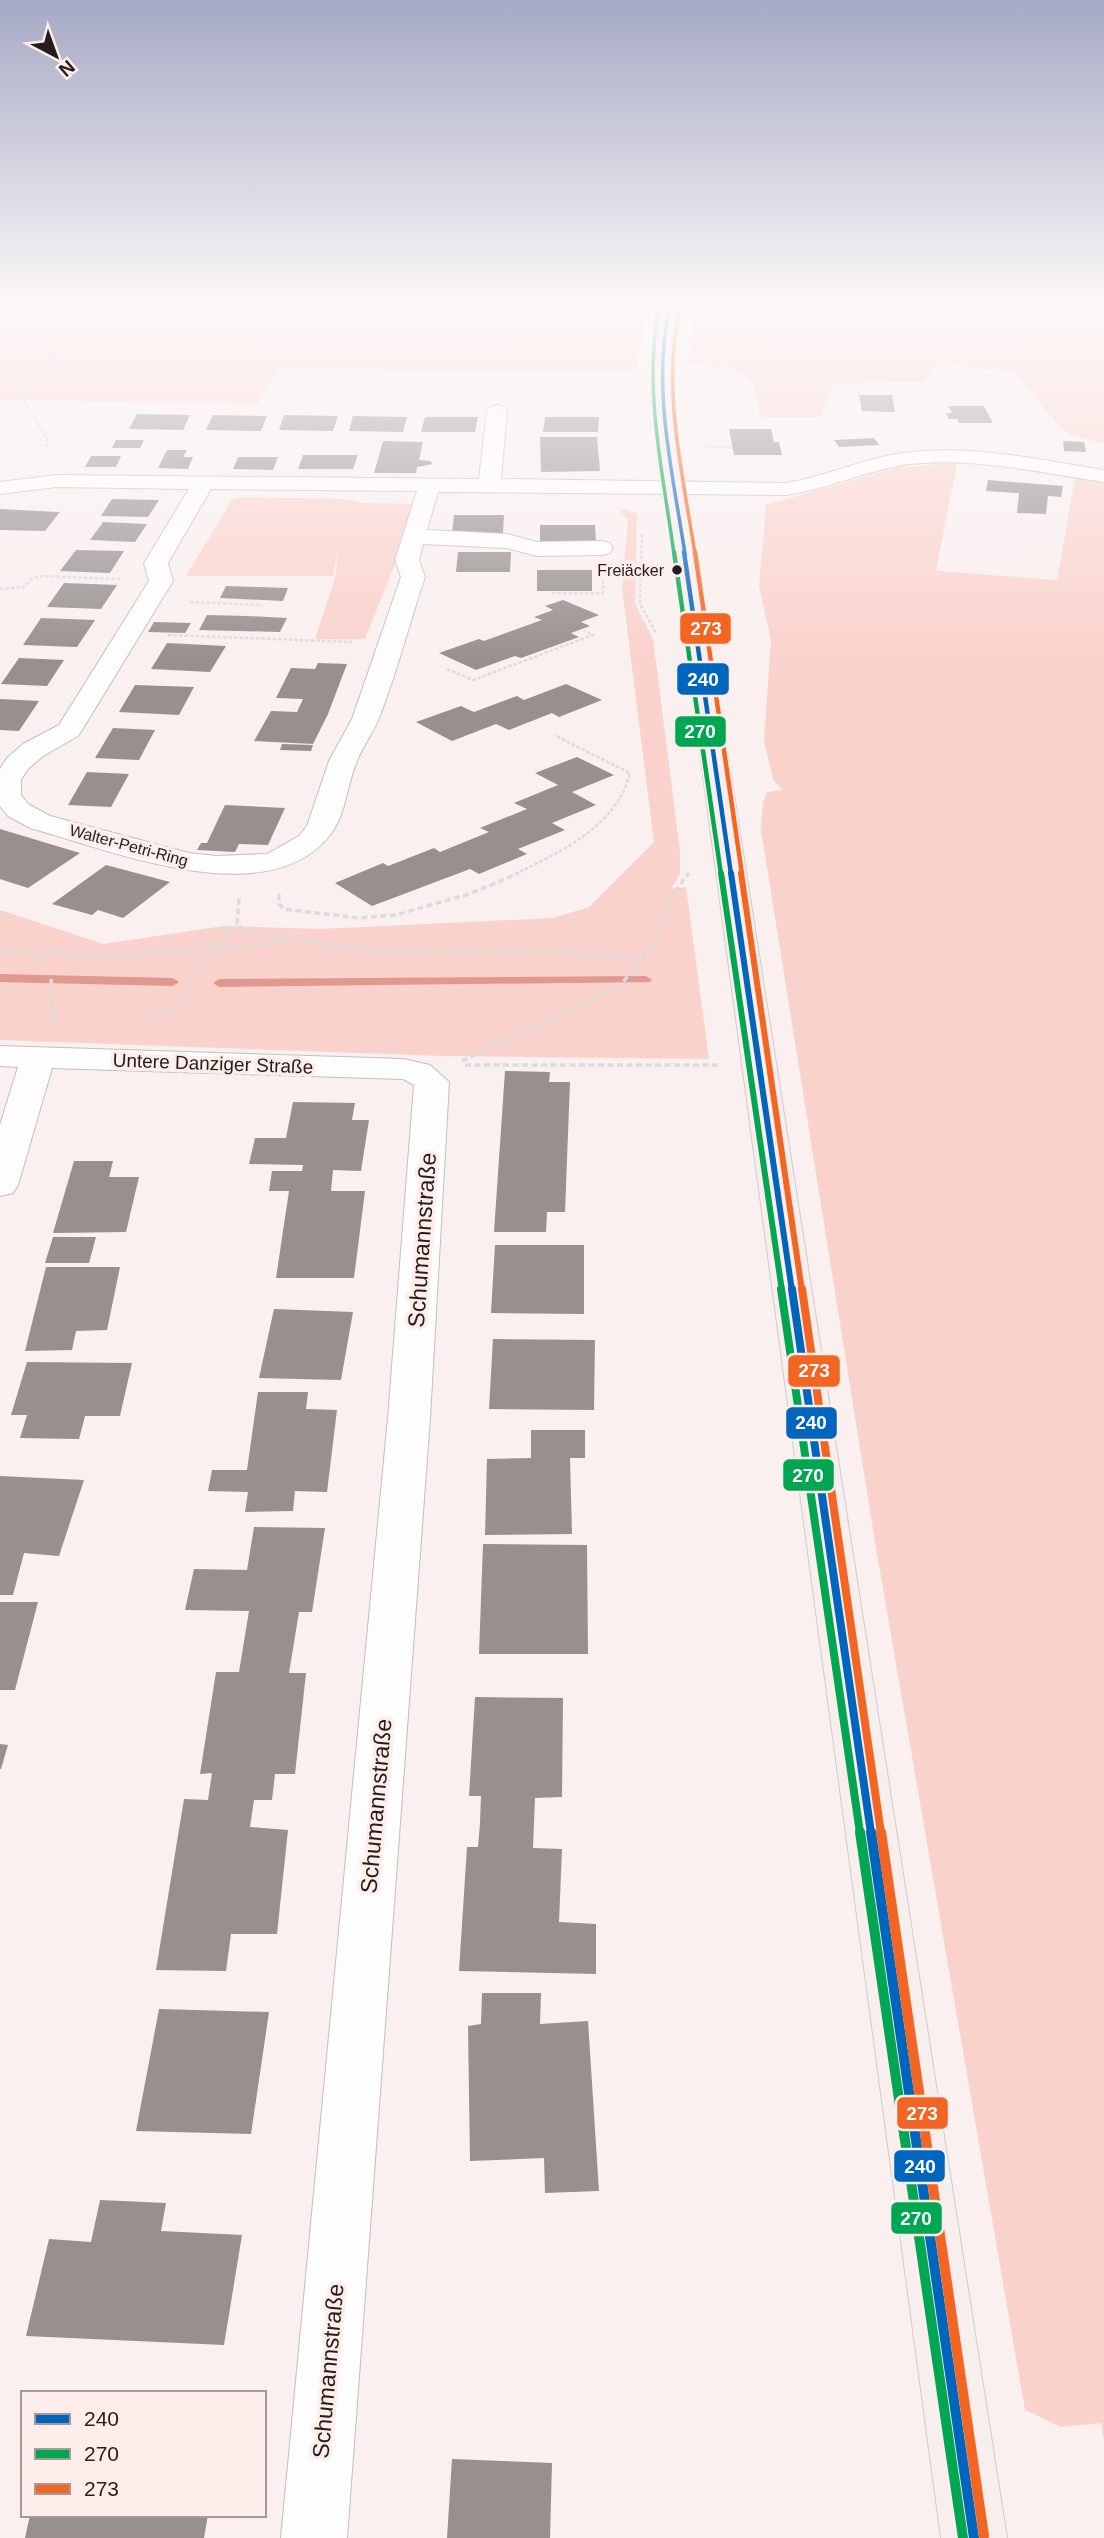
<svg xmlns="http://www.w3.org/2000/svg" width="1104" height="2538" font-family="Helvetica,sans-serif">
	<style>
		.green { fill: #fad2cc }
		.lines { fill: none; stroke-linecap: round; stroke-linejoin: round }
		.stream { fill: #e0988f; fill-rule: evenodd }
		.building { fill: #97908f }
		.minor-casing { stroke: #c5bebd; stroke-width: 2 }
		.major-casing { stroke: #d1cccc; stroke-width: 2 }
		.path-far1 { stroke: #dedbdb; stroke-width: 2.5; stroke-dasharray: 3.5 2; stroke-linecap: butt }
		.path { stroke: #dedbdb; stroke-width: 3.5; stroke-dasharray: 6 3.5; stroke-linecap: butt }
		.minor { fill: #fefdfd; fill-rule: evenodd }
		.major { fill: #f6efee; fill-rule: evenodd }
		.bus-1-far4-casing { stroke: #fdedeb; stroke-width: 6 }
		.bus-1-far3-casing { stroke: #fdedeb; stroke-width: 8 }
		.bus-1-far2-casing { stroke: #fdedeb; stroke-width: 10 }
		.bus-1-far1-casing { stroke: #fdedeb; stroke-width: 13 }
		.bus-1-casing { stroke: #fdedeb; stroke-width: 16 }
		.bus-2-far4-casing { stroke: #fdedeb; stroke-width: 6 }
		.bus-2-far3-casing { stroke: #fdedeb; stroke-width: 8 }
		.bus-2-far2-casing { stroke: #fdedeb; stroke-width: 10 }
		.bus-2-far1-casing { stroke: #fdedeb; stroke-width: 13 }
		.bus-2-casing { stroke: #fdedeb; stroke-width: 16 }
		.bus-3-far4-casing { stroke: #fdedeb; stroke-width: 6 }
		.bus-3-far3-casing { stroke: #fdedeb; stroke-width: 8 }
		.bus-3-far2-casing { stroke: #fdedeb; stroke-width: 10 }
		.bus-3-far1-casing { stroke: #fdedeb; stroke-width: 13 }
		.bus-3-casing { stroke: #fdedeb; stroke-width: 16 }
		.bus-1-far4 { stroke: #0065bd; stroke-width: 3.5 }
		.bus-1-far3 { stroke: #0065bd; stroke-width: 4.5 }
		.bus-1-far2 { stroke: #0065bd; stroke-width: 6 }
		.bus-1-far1 { stroke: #0065bd; stroke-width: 8 }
		.bus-1 { stroke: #0065bd; stroke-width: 10 }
		.bus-2-far4 { stroke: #00a651; stroke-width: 3.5 }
		.bus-2-far3 { stroke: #00a651; stroke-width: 4.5 }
		.bus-2-far2 { stroke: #00a651; stroke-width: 6 }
		.bus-2-far1 { stroke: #00a651; stroke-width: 8 }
		.bus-2 { stroke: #00a651; stroke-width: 10 }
		.bus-3-far4 { stroke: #f26522; stroke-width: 3.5 }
		.bus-3-far3 { stroke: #f26522; stroke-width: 4.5 }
		.bus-3-far2 { stroke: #f26522; stroke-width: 6 }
		.bus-3-far1 { stroke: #f26522; stroke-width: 8 }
		.bus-3 { stroke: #f26522; stroke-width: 10 }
		.bus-dot { fill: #241d1c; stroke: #fdedeb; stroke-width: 2.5 }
		.labels { text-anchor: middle; stroke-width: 7; stroke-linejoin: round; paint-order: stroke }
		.far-bus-label { font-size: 16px; fill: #241d1c; stroke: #fdedeb; text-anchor: end }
		.far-street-label { font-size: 16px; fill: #241d1c; stroke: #fdedeb }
		.street-label { font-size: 19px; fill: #241d1c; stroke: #fdedeb }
		.near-street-label { font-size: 23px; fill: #241d1c; stroke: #fdedeb }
		.line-badge { stroke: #fdedeb; stroke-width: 2.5 }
		.badge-label { font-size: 19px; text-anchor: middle; font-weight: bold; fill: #fff }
	</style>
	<rect width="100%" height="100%" fill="#f9f0ef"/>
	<path class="green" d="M0,307H645L637,372L279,369L258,403L0,400Z
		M696,307H1104V444L1072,435L1059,426L1014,372L958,365L933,368L924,382L835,383L819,417H761L753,382L732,368L686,364Z
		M957,463L936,571L1057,580L1075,478L1104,481V2440L1101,2423L1061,2427L1025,2410L876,1548L761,830L763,802L767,792L782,790L773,779L764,741L771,640L759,586L766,505L895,468Z
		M242,497L347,499L362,503L419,504L365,639H315L335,578L339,543L333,576H186L232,500Z
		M624,509L637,514L635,603L653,639L680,852V874L671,889L686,887L709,1059L443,1056L0,1040V910L103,944L224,926L321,929L553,918L589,907L654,842L622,588L628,519L619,512Z"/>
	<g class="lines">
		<path class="stream" d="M0,974L173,978L179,982L173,986L0,982Z
			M646,976L652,980L650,982L219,987L213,983L219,979Z"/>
	</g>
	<path class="building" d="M859,395H892L895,412L862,411Z
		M948,406H984L993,423H959L957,419H949L946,413H952Z
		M137,414L190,415L183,430L129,429Z
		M213,415L267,416L261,431L206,430Z
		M284,415L338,416L333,431L279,430Z
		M353,416L407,417L403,432L349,431Z
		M425,417H478L475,432H421Z
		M545,417H599L598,432H543Z
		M729,429H771L774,442H779L782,455H734Z
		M540,437H597L600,471L541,472Z
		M874,438L879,445L839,447L834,440Z
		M116,440H144L140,448H112Z
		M383,441L423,442L419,460L430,461L433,464L417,467L416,473H374Z
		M1063,441L1084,442L1086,452L1064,451Z
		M167,450H187L183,457H193L188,469L158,468Z
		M303,455H358L353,469H298Z
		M91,456H121L116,467H85Z
		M238,457H278L273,470L233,469Z
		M988,480L1063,486L1061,497L1048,496L1046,514L1017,513L1019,493L986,491Z
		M112,499L159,500L148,517L101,516Z
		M0,509L38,511L60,512L45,531L0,530Z
		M454,515H504L503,533H452Z
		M103,522L147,524L135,542L90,540Z
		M540,525H595L596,541L540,542Z
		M76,550L124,551L110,573L60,571Z
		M458,552H511L510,572H456Z
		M537,570H592V591H537Z
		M64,583L117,585L101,609L47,607Z
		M226,586L258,587L288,588L283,601L220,598Z
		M563,600L599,615L581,622L590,626L571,633L579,637L521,658L515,656L476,670L439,653L479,639L484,641L542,620L534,617L553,610L545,606Z
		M207,615L247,616L287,618L280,632L199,630Z
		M41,618L95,620L77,647L23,645Z
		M154,622L191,623L185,633L148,632Z
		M167,643L226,646L210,672L151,669Z
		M19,658L64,660L47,686L1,684Z
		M318,663L347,664L328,714L313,744L254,741L271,711L297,712L303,699L276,698L291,668L315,669Z
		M566,684L602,700L559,717L552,713L509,730L496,724L452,741L416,722L461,706L474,712L517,696L524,700Z
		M135,685L194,687L179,715L119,712Z
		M0,699L39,701L19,731L0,730Z
		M113,728L155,730L139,760L95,758Z
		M282,744L313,745L311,751L280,750Z
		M577,757L614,775L572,792L596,805L552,823L565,830L518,849L527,854L479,874L470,869L372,906L335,883L383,863L388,866L434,848L440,852L489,832L480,828L527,809L514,803L558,785L535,773Z
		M87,772L129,774L111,807L68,805Z
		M225,805L285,808L268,845L239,844L235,852L197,850L201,843H207Z
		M0,829L80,853L28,888L0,879Z
		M106,865L170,882L123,918L98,910L92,915L52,904Z
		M505,1071L550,1072L549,1082H570L565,1212H547L546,1232H494Z
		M293,1102L355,1103L352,1120H369L361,1171L333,1170L331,1191H365L354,1278H276L289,1191H269L272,1171H302L303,1165L249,1164L255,1138H286Z
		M74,1161H113L109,1177H139L126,1232L53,1233Z
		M53,1237H96L89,1263H45Z
		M495,1245H584V1314L491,1313Z
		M46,1267H120L107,1330L76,1331L72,1350L25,1351Z
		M274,1309L353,1312L341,1380L259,1378Z
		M493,1339L595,1340L594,1410L489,1409Z
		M27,1362L132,1363L120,1416H85L79,1439L20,1438L27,1415H11Z
		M258,1392H308L306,1409L337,1410L327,1492L295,1491L293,1511L245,1512L248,1492L208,1491L212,1470H247Z
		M531,1430H585V1458H570L572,1534L485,1535L487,1459L531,1458Z
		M0,1476L84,1480L59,1556L24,1553L13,1595H0Z
		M254,1527L325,1528L312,1612H299L289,1673H306L295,1774H275L272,1800H254L250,1827L288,1830L277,1934H231L226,1971L156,1970L184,1799L208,1800L212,1773L200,1774L216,1672H239L249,1611L185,1610L194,1569L247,1570Z
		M483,1544L587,1545L588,1654H479Z
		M0,1602H38L15,1690H0Z
		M475,1697L563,1698L562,1797L535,1798L533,1848L562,1849L559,1922L596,1924V1974L459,1971L467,1847H478L480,1823L481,1796H469Z
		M0,1744L8,1745L1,1769H0Z
		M482,1993H541L540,2024L588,2021L599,2191L545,2193L544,2158L470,2161L468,2026L481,2024Z
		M159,2009L269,2012L251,2134L136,2131Z
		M100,2200L166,2203L161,2231L242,2235L224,2345L26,2336L49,2239L91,2242Z
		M452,2459L552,2463L550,2538H447Z
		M30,2515H208L204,2538H25Z"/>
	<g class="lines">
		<defs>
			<path id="minor" d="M497,405L504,407L507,411L501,479L786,483C829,476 868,456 911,452C975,445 1041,460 1104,470V482C1041,473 975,457 911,464C869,469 829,489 786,495L438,492L427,530L507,534L537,542L602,541L610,543L613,548L610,553L602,555L537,556L506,548L423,544L419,560L425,577C409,624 397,673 379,718C373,733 363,746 357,761C347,784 346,815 330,835C268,915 110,850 30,828L8,816L0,806V769L7,758L23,744L59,725L149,581L144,563L189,489L56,487L0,494V482L56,475L479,479L487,411L490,407ZM211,489L417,491L395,560L401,577L352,719L329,761L307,826L299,836L267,854L216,856L189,853L50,816L28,804L21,795V780L28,769L43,756L78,736L82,730L173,581L168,563Z
				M0,1046L403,1059L430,1065L449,1082L430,1418L347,2538H281L388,1418L414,1085L403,1079L52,1068L18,1185L13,1193L0,1196V1125L18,1067L0,1066Z"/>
			<path id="major" d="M661,307H679L673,333L674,412L1007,2538H941L654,412L655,333Z"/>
		</defs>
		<use href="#minor" class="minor-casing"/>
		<use href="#major" class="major-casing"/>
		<path class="path-far1" d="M0,345H14L66,358L64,365L19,392L47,439L46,450
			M705,447H732
			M642,534L640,604L656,633
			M0,589L24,587L31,579L42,576L120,579
			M552,593H603V581
			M190,602L262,605
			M168,635L352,642
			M447,669L473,680L593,635L584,631
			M515,874C561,852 617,826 630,773L554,735"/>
		<path class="path" d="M279,894V904L284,909L359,918L396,915L469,894L519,873
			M239,899L237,925L256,936L375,950L543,951L643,960
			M0,951L116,956L285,942
			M51,979L54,1024
			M141,1025L182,1000L191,985L192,972L237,925
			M462,1061L619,986L643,960L664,920L675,891L689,873
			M465,1065H719"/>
		<use href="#minor" class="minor"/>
		<use href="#major" class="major"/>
		<defs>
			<path id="bus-1-far4" d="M670,307C651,387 673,474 685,554"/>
			<path id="bus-1-far3" d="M684,552L731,874"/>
			<path id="bus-1-far2" d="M731,873L792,1291"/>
			<path id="bus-1-far1" d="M792,1289L871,1833"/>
			<path id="bus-1" d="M871,1832L974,2538"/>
			<path id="bus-2-far4" d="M659,307C643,389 663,473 674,554"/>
			<path id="bus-2-far3" d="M674,552L721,874"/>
			<path id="bus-2-far2" d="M721,873L782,1291"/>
			<path id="bus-2-far1" d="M781,1289L860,1833"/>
			<path id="bus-2" d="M860,1832L963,2538"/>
			<path id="bus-3-far4" d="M680,309C661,388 683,475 695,554"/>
			<path id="bus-3-far3" d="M695,552L742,874"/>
			<path id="bus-3-far2" d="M741,873L802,1291"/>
			<path id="bus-3-far1" d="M802,1289L881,1833"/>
			<path id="bus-3" d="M881,1832L984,2536"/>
		</defs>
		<use href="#bus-1-far4" class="bus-1-far4-casing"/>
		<use href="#bus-1-far3" class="bus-1-far3-casing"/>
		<use href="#bus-1-far2" class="bus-1-far2-casing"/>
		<use href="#bus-1-far1" class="bus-1-far1-casing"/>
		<use href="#bus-1" class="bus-1-casing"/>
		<use href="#bus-2-far4" class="bus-2-far4-casing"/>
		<use href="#bus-2-far3" class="bus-2-far3-casing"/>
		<use href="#bus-2-far2" class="bus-2-far2-casing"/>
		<use href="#bus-2-far1" class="bus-2-far1-casing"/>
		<use href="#bus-2" class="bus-2-casing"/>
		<use href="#bus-3-far4" class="bus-3-far4-casing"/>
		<use href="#bus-3-far3" class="bus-3-far3-casing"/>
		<use href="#bus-3-far2" class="bus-3-far2-casing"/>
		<use href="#bus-3-far1" class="bus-3-far1-casing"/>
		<use href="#bus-3" class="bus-3-casing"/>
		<use href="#bus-1-far4" class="bus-1-far4"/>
		<use href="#bus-1-far3" class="bus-1-far3"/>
		<use href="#bus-1-far2" class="bus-1-far2"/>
		<use href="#bus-1-far1" class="bus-1-far1"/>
		<use href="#bus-1" class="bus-1"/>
		<use href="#bus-2-far4" class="bus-2-far4"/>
		<use href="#bus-2-far3" class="bus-2-far3"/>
		<use href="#bus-2-far2" class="bus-2-far2"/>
		<use href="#bus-2-far1" class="bus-2-far1"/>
		<use href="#bus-2" class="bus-2"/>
		<use href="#bus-3-far4" class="bus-3-far4"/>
		<use href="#bus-3-far3" class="bus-3-far3"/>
		<use href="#bus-3-far2" class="bus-3-far2"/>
		<use href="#bus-3-far1" class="bus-3-far1"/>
		<use href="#bus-3" class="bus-3"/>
	</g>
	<linearGradient id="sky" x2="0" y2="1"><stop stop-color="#a5a9c4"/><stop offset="0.46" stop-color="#fcf8f8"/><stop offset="1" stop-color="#fcf8f8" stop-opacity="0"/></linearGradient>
	<rect width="1104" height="662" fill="url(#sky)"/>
	<circle class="bus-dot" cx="677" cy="570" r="6"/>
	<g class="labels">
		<g class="far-bus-label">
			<text x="664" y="576">Freiäcker</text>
		</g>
		<g class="far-street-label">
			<text transform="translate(129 845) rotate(15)" y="6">Walter-Petri-Ring</text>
		</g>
		<g class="street-label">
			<text transform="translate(213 1063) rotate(2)" y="7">Untere Danziger Straße</text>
		</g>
		<g class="near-street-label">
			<text transform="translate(422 1240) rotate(-86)" y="8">Schumannstraße</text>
			<text transform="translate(376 1806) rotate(-85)" y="8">Schumannstraße</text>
			<text transform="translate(328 2371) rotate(-85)" y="8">Schumannstraße</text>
		</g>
	</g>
	<g class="line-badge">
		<rect x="679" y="612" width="53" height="33" rx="7" fill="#f26522"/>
		<rect x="676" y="662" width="54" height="34" rx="7" fill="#0065bd"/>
		<rect x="674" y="715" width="53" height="33" rx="7" fill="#00a651"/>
		<rect x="787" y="1354" width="54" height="34" rx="7" fill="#f26522"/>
		<rect x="785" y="1406" width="53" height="34" rx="7" fill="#0065bd"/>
		<rect x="782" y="1458" width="53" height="34" rx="7" fill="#00a651"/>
		<rect x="896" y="2096" width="53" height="34" rx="7" fill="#f26522"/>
		<rect x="893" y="2149" width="53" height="34" rx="7" fill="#0065bd"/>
		<rect x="890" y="2201" width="53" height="34" rx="7" fill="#00a651"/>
	</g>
	<g class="badge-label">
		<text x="706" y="635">273</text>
		<text x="703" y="686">240</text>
		<text x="700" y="738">270</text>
		<text x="814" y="1377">273</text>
		<text x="811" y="1429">240</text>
		<text x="808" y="1482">270</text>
		<text x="922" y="2120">273</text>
		<text x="920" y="2173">240</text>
		<text x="916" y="2225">270</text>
	</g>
	<rect x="21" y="2391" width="245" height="126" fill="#fdedeb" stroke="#a69a98" stroke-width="2"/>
	<rect x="35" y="2414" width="35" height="10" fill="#0065bd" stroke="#a69a98" stroke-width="2"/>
	<text x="84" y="2426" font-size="21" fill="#241d1c">240</text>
	<rect x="35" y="2449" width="35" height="10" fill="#00a651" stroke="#a69a98" stroke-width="2"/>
	<text x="84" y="2461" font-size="21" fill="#241d1c">270</text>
	<rect x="35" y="2484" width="35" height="10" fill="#f26522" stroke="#a69a98" stroke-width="2"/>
	<text x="84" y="2496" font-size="21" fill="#241d1c">273</text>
	<g transform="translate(56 56) rotate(139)" stroke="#fdedeb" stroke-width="5" paint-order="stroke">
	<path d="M0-5L12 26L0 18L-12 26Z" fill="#241d1c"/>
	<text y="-10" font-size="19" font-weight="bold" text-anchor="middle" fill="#241d1c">N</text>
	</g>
</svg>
